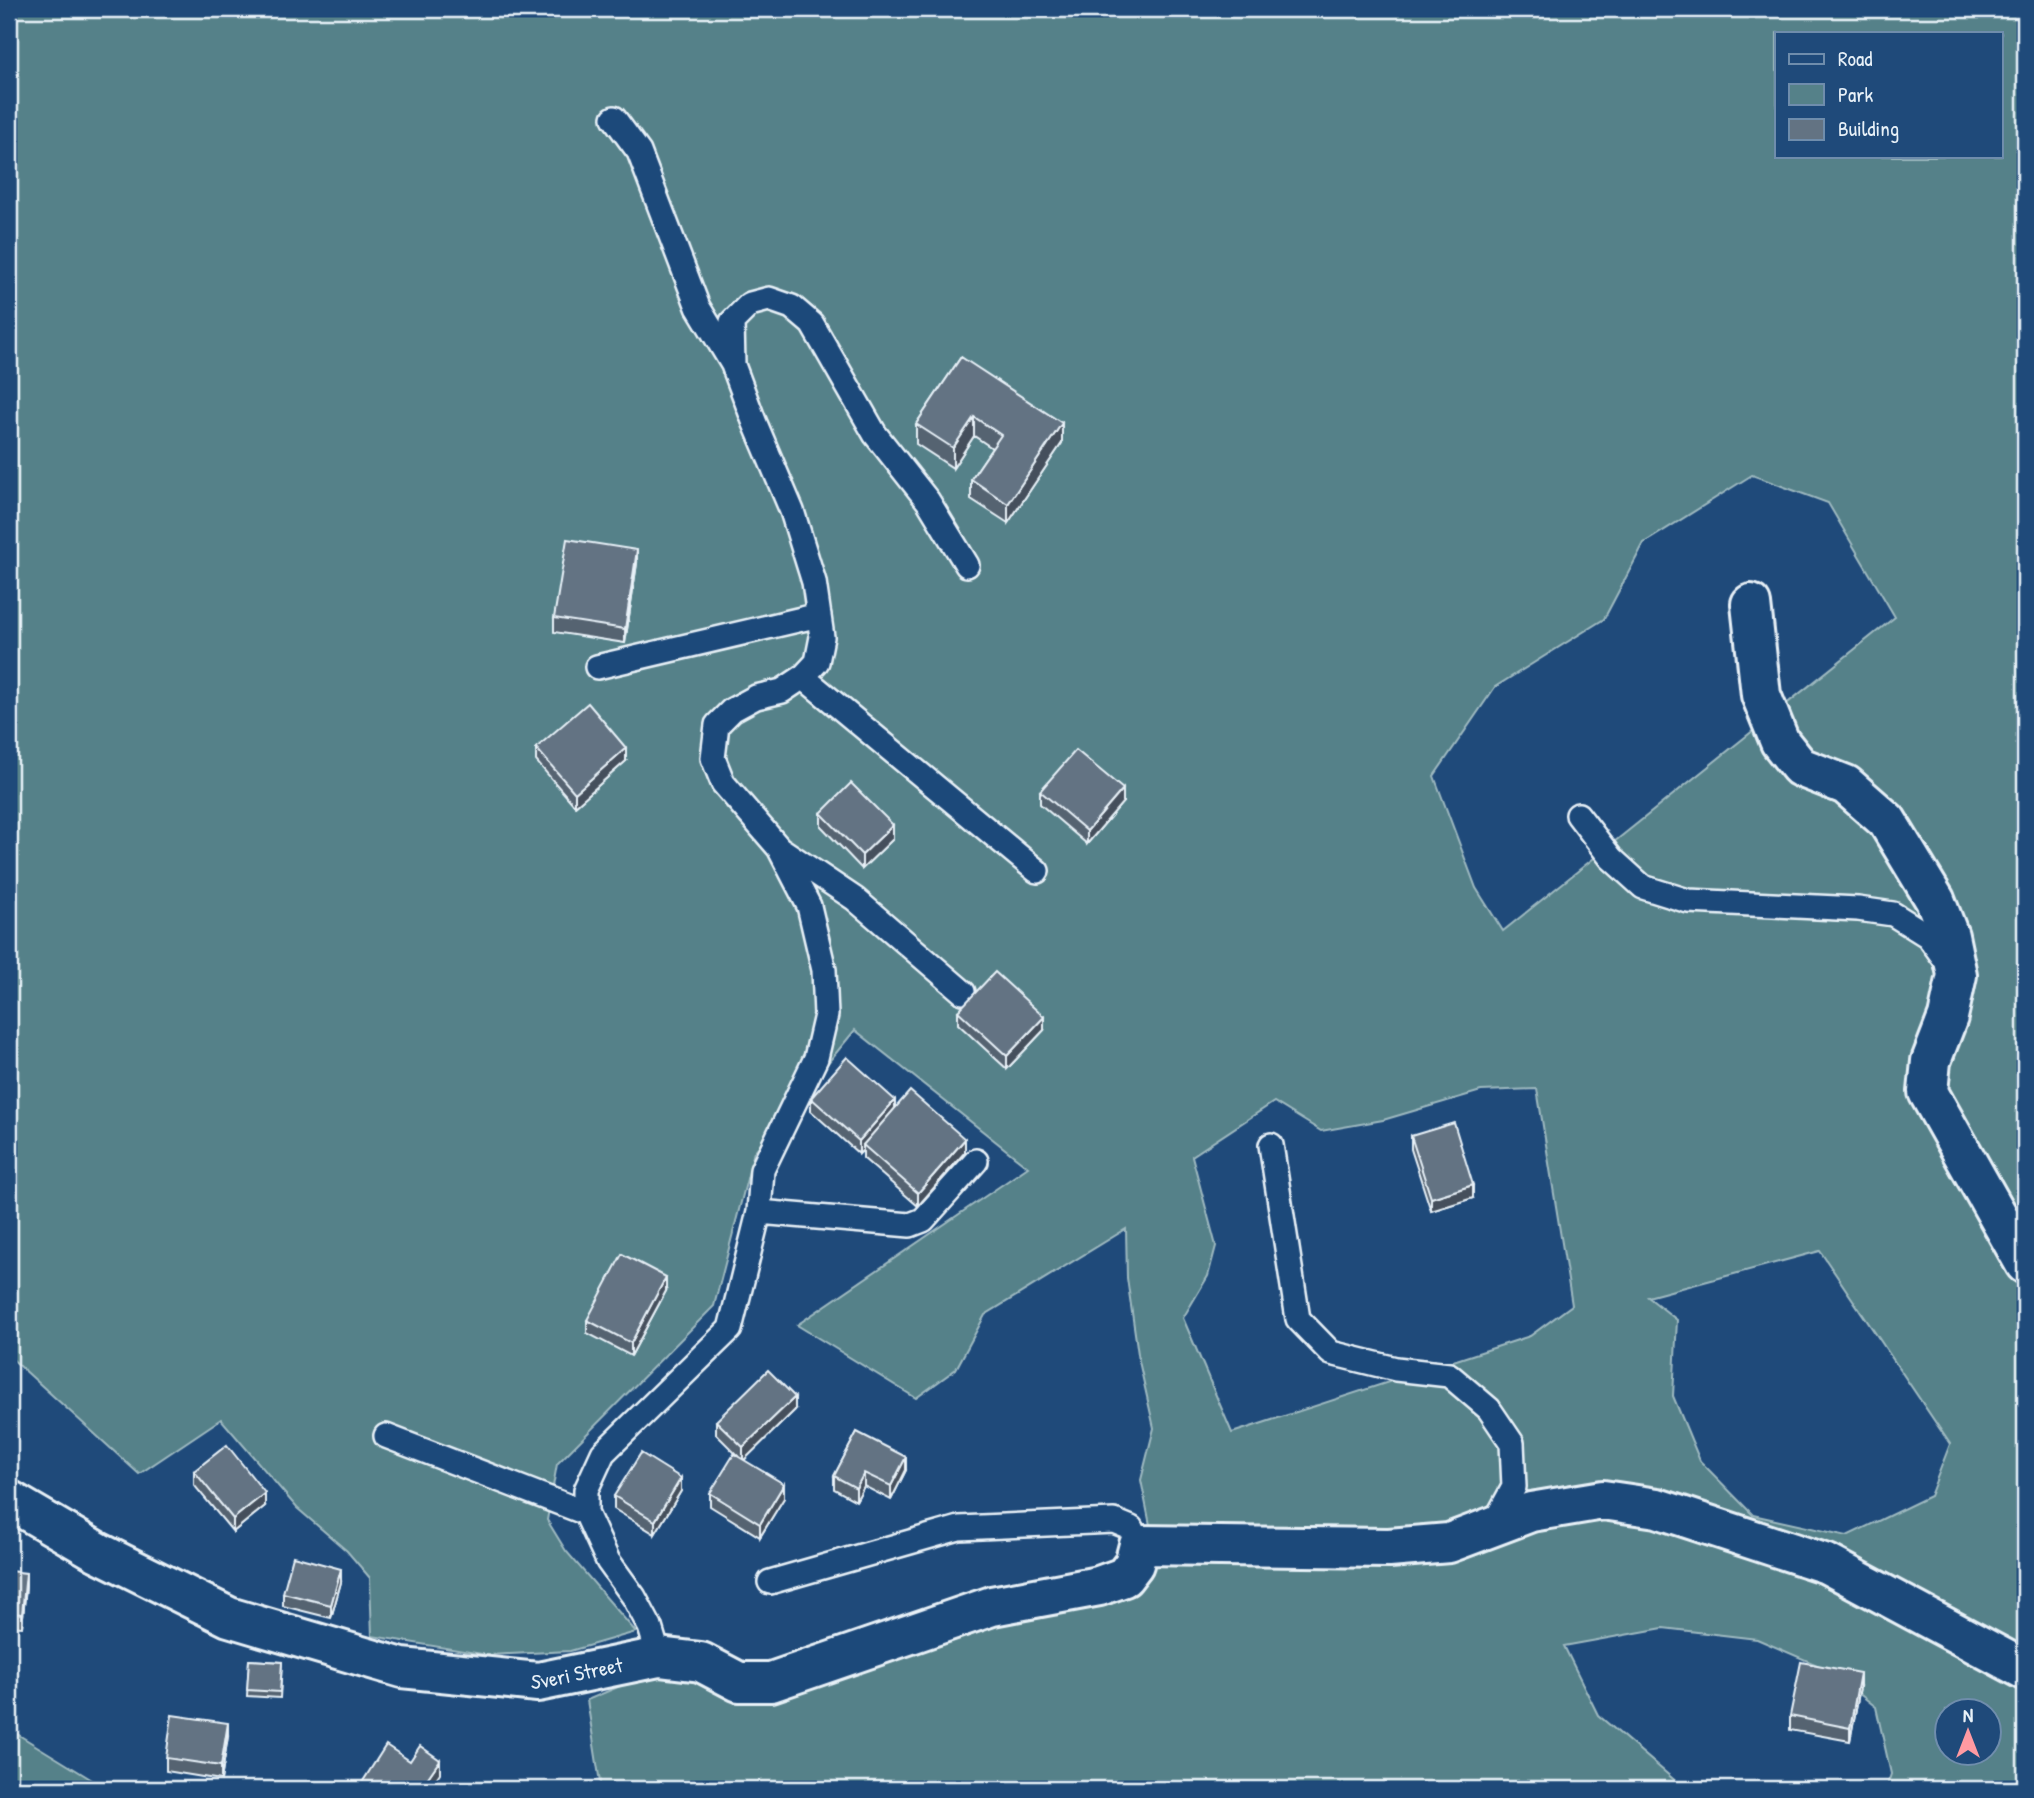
<svg xmlns="http://www.w3.org/2000/svg" width="2034" height="1798" font-family="'Patrick Hand',sans-serif">
	<style>
		.green { fill: #558189; stroke: #9eb9c0; stroke-width: 2; fill-rule: evenodd }
		.lines { fill: none; stroke-linecap: round; stroke-linejoin: round }
		.lane-casing { stroke: #e8f1f8; stroke-width: 28 }
		.street-casing { stroke: #e8f1f8; stroke-width: 44 }
		.lane { stroke: #1f4a7a; stroke-width: 23 }
		.street { stroke: #1f4a7a; stroke-width: 38 }
		.wall { fill: #556371; stroke: #e8f1f8; stroke-width: 2 }
		.shaded-wall { fill: #45505c; stroke: #e8f1f8; stroke-width: 2 }
		.building { fill: #637383; stroke: #e8f1f8; stroke-width: 2 }
		.labels { text-anchor: middle; stroke-width: 5; stroke-linejoin: round; paint-order: stroke }
		.street-label { font-size: 21px; fill: #e8f1f8; stroke: #1f4a7a }
	</style>
	<rect width="100%" height="100%" fill="#1f4a7a"/>
	<filter id="ink" filterUnits="userSpaceOnUse"><feTurbulence type="fractalNoise" baseFrequency=".0143" numOctaves="2"/><feDisplacementMap in="SourceGraphic" scale="14" xChannelSelector="R" yChannelSelector="G"/><feConvolveMatrix kernelMatrix="1 2 1 2 8 2 1 2 1" color-interpolation-filters="sRGB"/></filter>
	<g filter="url(#ink)">
		<path class="green" d="M9,9H2025V1789H1886L1891,1774L1876,1707L1829,1670L1757,1639L1663,1628L1564,1646L1598,1715L1685,1789H601L587,1700L632,1681L677,1673L704,1682L1157,1560L1141,1480L1154,1428L1139,1361L1127,1278L1126,1229L985,1315L956,1369L916,1398L797,1325L1028,1167L855,1030L754,1152L714,1306L557,1464L547,1520L566,1551L636,1632L570,1651L488,1655L372,1636L370,1578L347,1551L297,1508L221,1419L139,1474L9,1356V1338L16,1324L9,1315ZM1777,33H2001V156H1777ZM1752,475L1828,503L1895,617L1503,931L1476,888L1434,776L1495,687L1604,619L1644,543ZM1537,1089L1572,1305L1530,1336L1232,1433L1183,1318L1208,1276L1216,1246L1192,1156L1274,1102L1321,1131L1383,1120L1481,1091ZM1820,1251L1950,1444L1930,1496L1847,1536L1753,1515L1700,1461L1673,1396L1677,1320L1648,1297ZM1946,1710H1988V1752H1946Z
			M9,1729L97,1783L102,1789H9Z"/>
		<g class="lines">
			<defs>
				<path id="lane" d="M614,118L639,152L698,307L732,363
					M597,667L819,615
					M803,677L1037,871
					M1578,815L1611,858L1643,887L1688,901L1858,909L1893,914L1928,936L1947,962
					M782,850L855,899L963,992
					M1271,1145L1298,1319L1331,1353L1396,1369L1449,1375L1489,1409L1512,1443L1514,1487L1492,1527
					M759,1212L910,1225L923,1220L976,1161
					M386,1436L586,1513
					M770,1582L959,1528L1114,1521L1131,1528L1139,1545
					M659,1657L650,1627L634,1597L608,1561L586,1513V1490L603,1453L730,1329L759,1212L762,1170L816,1058L826,1015L824,970L809,906L779,848L723,783L713,758L717,725L732,710L756,697L782,691L803,677L817,662L822,637L814,582L792,511L754,421L733,365L732,322L750,304L769,299L792,307L812,324L875,434L928,501L967,565"/>
				<g id="street">
					<path d="M1751,604L1761,695L1780,742L1800,767L1846,785L1887,821L1935,900L1949,936L1957,975L1948,1017L1931,1061L1928,1092L2025,1264"/>
					<path id="s1" d="M9,1500L98,1552L229,1617L402,1668L538,1682L659,1657L701,1662L739,1682H771L992,1606L1099,1586L1124,1577L1134,1564L1139,1545L1389,1548L1449,1543L1531,1512L1603,1500L1657,1508L1827,1564L2025,1670"/>
				</g>
			</defs>
			<use href="#lane" class="lane-casing"/>
			<use href="#street" class="street-casing"/>
			<use href="#lane" class="lane"/>
			<use href="#street" class="street"/>
		</g>
		<path class="wall" d="M961,357L1062,443L1008,523L971,499V479L992,448L974,436L953,468L916,444V424Z
			M637,563L625,643L554,632V618Z
			M536,748L626,761L575,806L536,761Z
			M1040,791L1123,802L1087,844L1040,804Z
			M821,813L893,839L862,869L821,826Z
			M958,1011L1044,1030L1007,1069L958,1024Z
			M811,1098L895,1108L965,1152L918,1206L863,1158V1150L859,1154L811,1111Z
			M1411,1136L1473,1198L1431,1211L1411,1149Z
			M666,1291L631,1356L587,1333V1320Z
			M795,1410L744,1460L784,1498L760,1537L710,1506V1493L738,1456L716,1434V1421Z
			M857,1432L906,1470L891,1500L864,1486L856,1501L834,1489V1476Z
			M194,1471L265,1506L233,1532L194,1485Z
			M681,1491L655,1534L614,1509V1496Z
			M9,1571L26,1586L22,1627L9,1626Z
			M341,1582L331,1618L283,1606V1593Z
			M249,1660L282,1662L280,1698L247,1696Z
			M1860,1687L1850,1741L1790,1730V1716Z
			M228,1736L221,1780L166,1771V1758Z"/>
		<path class="shaded-wall" d="M974,417V436L953,468V448Z
			M1062,423V443L1008,523V504Z
			M637,550V563L625,643V629Z
			M626,748V761L575,806V793Z
			M1123,789V802L1087,844V831Z
			M893,825V839L862,869V855Z
			M1044,1017V1030L1007,1069V1056Z
			M895,1100V1113L863,1145V1150L859,1154V1141Z
			M965,1139V1152L918,1206V1193Z
			M1473,1185V1198L1431,1211V1198Z
			M666,1277V1291L631,1356V1343Z
			M795,1397V1410L743,1461V1447Z
			M906,1457V1470L891,1500V1486Z
			M864,1473V1486L856,1501V1488Z
			M681,1478V1491L655,1534V1521Z
			M784,1484V1498L760,1537V1524Z
			M265,1493V1506L233,1532V1519Z
			M341,1569V1582L331,1618V1605Z
			M26,1573V1586L22,1627V1614Z
			M1860,1673V1687L1850,1741V1728Z
			M228,1723V1736L221,1780V1766Z
			M440,1760V1773L429,1789H420Z"/>
		<path class="building" d="M961,357L1062,423L1008,504L971,479L1001,435L974,417L953,448L916,424Z
			M567,539L637,550L625,629L554,618Z
			M588,703L626,748L575,793L536,748Z
			M1076,750L1123,789L1087,831L1040,791Z
			M851,783L893,825L862,855L821,813Z
			M995,972L1044,1017L1007,1056L958,1011Z
			M847,1057L895,1100L859,1141L811,1098Z
			M910,1091L965,1139L918,1193L863,1145Z
			M1454,1123L1473,1185L1431,1198L1411,1136Z
			M622,1254L666,1277L631,1343L587,1320Z
			M768,1370L795,1397L743,1447L716,1421Z
			M857,1432L906,1457L891,1486L864,1473L856,1488L834,1476Z
			M227,1445L265,1493L233,1519L194,1471Z
			M641,1453L681,1478L655,1521L614,1496Z
			M734,1454L784,1484L760,1524L710,1493Z
			M293,1556L341,1569L331,1605L283,1593Z
			M9,1571L26,1573L22,1614L9,1613Z
			M249,1660L282,1662L280,1692L247,1690Z
			M1801,1662L1860,1673L1850,1728L1790,1716Z
			M172,1715L228,1723L221,1766L166,1758Z
			M386,1745L410,1761L420,1746L440,1760L420,1789H358Z"/>
	</g>
	<g class="labels">
		<g class="street-label">
			<text dy="7" stroke="none"><textPath href="#s1" startOffset="606">Sveri Street</textPath></text>
		</g>
	</g>
	<rect width="2034" height="1798" fill="none" stroke="#1f4a7a" stroke-width="35"/>
	<rect x="18" y="18" width="1999" height="1763" fill="none" stroke="#e8f1f8" stroke-width="2.5" filter="url(#ink)"/>
	<rect x="1775" y="32" width="228" height="126" fill="#1f4a7a" stroke="#6f8dac" stroke-width="2"/>
	<rect x="1789" y="54" width="35" height="10" fill="#1f4a7a" stroke="#6f8dac" stroke-width="2"/>
	<text x="1838" y="66" font-size="21" fill="#e8f1f8">Road</text>
	<rect x="1789" y="84" width="35" height="21" fill="#558189" stroke="#6f8dac" stroke-width="2"/>
	<text x="1838" y="102" font-size="21" fill="#e8f1f8">Park</text>
	<rect x="1789" y="119" width="35" height="21" fill="#637383" stroke="#6f8dac" stroke-width="2"/>
	<text x="1838" y="136" font-size="21" fill="#e8f1f8">Building</text>
	<g transform="translate(1968 1732)"><circle r="33" fill="#1f4a7a" stroke="#6f8dac" stroke-width="2"/>
	<path d="M0-5L12 26L0 18L-12 26Z" fill="#ff9aa2"/>
	<text y="-10" font-size="19" font-weight="bold" text-anchor="middle" fill="#e8f1f8">N</text>
	</g>
</svg>
